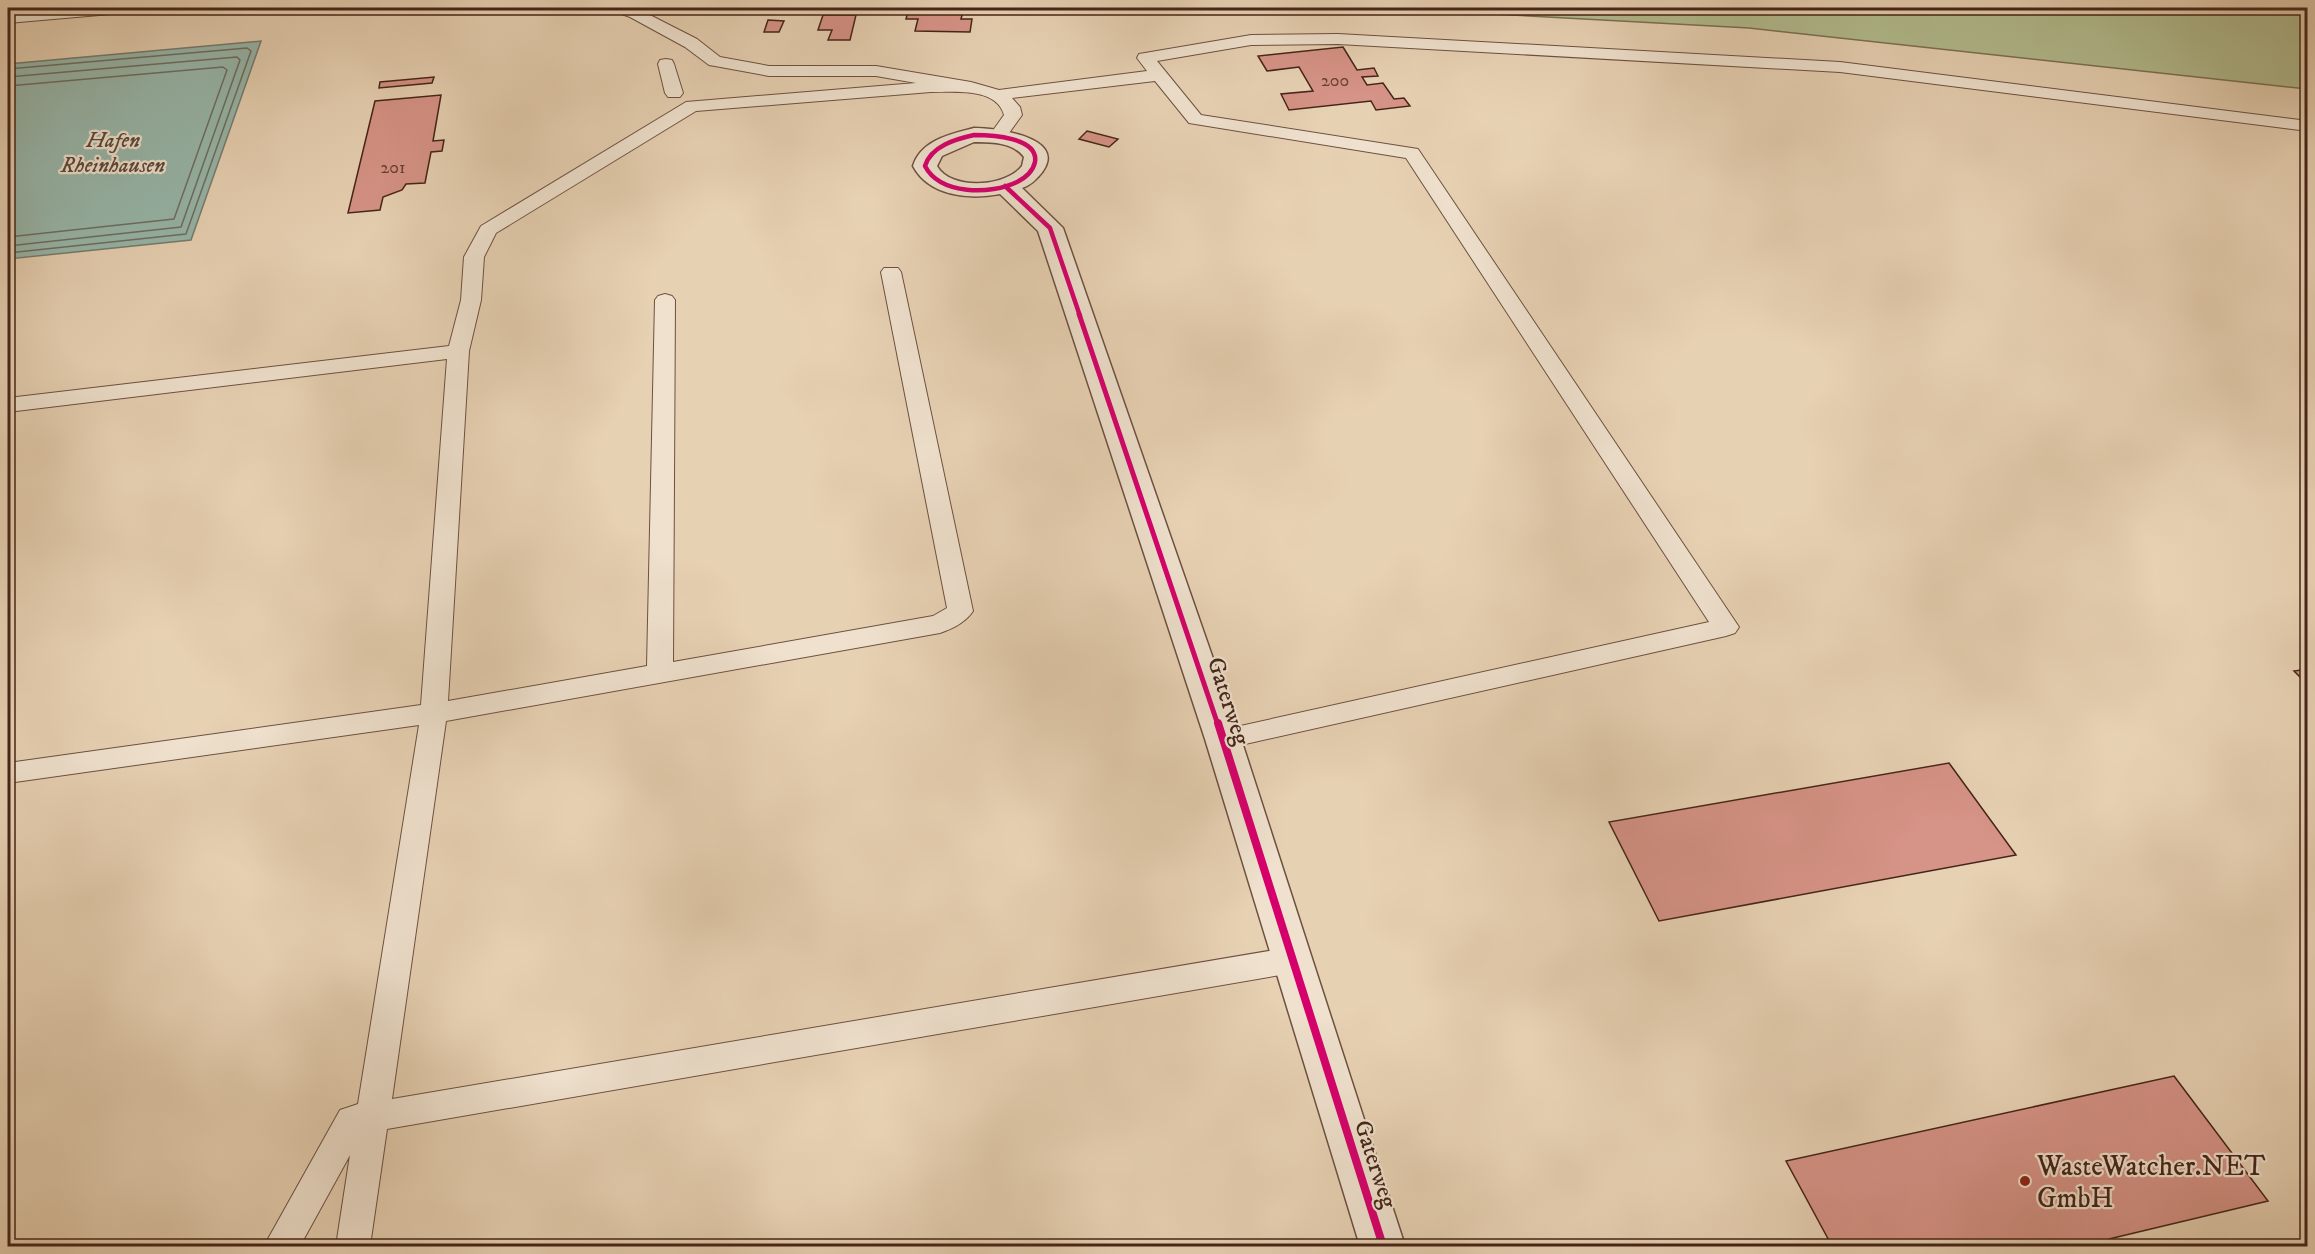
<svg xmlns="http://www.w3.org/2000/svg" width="2315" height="1254" font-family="'IM FELL DW Pica',serif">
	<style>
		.green { fill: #b2bc8f; stroke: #7c7054; stroke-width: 1.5 }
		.water { fill: #97b7ab; stroke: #767d71; stroke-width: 1.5 }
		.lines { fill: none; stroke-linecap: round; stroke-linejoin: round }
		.shore { stroke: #6e6e62; stroke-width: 1.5 }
		.building { fill: #d69387; stroke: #452519; stroke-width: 1.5 }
		.service-casing { stroke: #6e5040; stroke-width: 2 }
		.tertiary-casing { stroke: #6e5040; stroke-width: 3 }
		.service { fill: #efe1ce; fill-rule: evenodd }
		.tertiary { fill: #efe1ce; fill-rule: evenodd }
		.cycleway-far2-casing { stroke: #efe1ce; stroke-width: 8 }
		.cycleway-far1-casing { stroke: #efe1ce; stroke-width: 9 }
		.cycleway-casing { stroke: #efe1ce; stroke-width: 11 }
		.cycleway-far2 { stroke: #d6006c; stroke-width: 4.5 }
		.cycleway-far1 { stroke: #d6006c; stroke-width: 5 }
		.cycleway { stroke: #d6006c; stroke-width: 8 }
		.poi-dot { fill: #8f2418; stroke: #efe1ce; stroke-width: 2 }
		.labels { text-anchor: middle; stroke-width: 4.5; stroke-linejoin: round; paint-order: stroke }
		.far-number-label { font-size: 18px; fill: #694034 }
		.far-water-label { font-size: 22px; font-style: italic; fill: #5a4a3e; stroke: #efe1ce }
		.street-label { font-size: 24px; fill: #452519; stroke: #efe1ce }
		.near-poi-label { font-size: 28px; fill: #452519; stroke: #efe1ce; text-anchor: start }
	</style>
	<rect width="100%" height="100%" fill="#e7d1b3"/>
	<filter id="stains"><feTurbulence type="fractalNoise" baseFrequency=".00333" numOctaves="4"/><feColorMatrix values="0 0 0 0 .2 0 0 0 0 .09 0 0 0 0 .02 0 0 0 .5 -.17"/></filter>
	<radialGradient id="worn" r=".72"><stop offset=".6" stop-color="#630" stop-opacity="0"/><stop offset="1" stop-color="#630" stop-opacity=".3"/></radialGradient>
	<path class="green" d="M1104,8H2307V89L1749,28L1455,12Z"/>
	<path class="water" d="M261,41L191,240L8,259V64Z"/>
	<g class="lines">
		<path class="shore" d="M8,69L247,48L251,51L186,234L8,253
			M8,77L237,57L240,60L181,227L8,246
			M8,86L223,67L227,70L174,219L8,237"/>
	</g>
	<path class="building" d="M909,8H964L961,19H972L970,32L915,31L918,19H906Z
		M823,15H856L850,40H828L832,30H818Z
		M768,20L784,21L779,32H764Z
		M1343,47L1357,70L1374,68L1378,76L1362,77L1367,85L1383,83L1394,99L1404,98L1410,106L1376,110L1371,101L1289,110L1281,94L1313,91L1299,67L1267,71L1258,56Z
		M434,77L432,83L379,88L380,82Z
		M441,95L433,141L444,140L442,151L431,152L425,183L406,184L402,190L383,197L380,210L348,213L375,101Z
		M1087,131L1118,139L1109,147L1079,139Z
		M2308,669V685L2294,671Z
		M1949,763L2016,855L1659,921L1609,822Z
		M2174,1076L2268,1201L2109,1239L2114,1246H1832L1786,1161Z"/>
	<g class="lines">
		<defs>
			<path id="service" d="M72,8H130L122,13L8,23V13Z
				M611,8H633L642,11L697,39L720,57L769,66H876L971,82L999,90L1147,71L1137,58L1139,54L1251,35L1338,34L1840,62L2308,121V131L1840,72L1338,44L1251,45L1157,61L1201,115L1418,149L1739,627L1735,633L1726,636L1223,749L1213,746L1209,739L1213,732L1709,622L1406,158L1189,123L1155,81L1012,98L1020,107L1022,115L1004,140H992L989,136L1004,115C997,87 953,92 931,92L696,111L496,233L484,257L481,300L469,351L448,701L647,666L655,300L658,296L665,294L672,296L675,300L673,662L933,616L947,608L881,272L884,268H898L901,272L973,611C966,622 952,629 940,633L446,721L392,1099L1292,947L1303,951L1307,960L1303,969L1292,973L387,1129L370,1246H336L350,1155L300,1246H264L340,1110L358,1104L419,725L8,783V763L421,705L447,359L8,412V398L449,346L461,300L464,257L481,226L686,102L916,83L876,76H769L715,66L709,65L685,47L630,17L613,11Z
				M666,59L672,60L674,64L683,93L680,97H668L665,93L658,64L660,60Z"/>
			<path id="tertiary" d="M974,128C993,128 1067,136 1043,171C1037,179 1031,185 1022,188L1063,228L1241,739L1405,1246H1360L1205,739L1038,231L1000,194C969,200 929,196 913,166C921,140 951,134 974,128ZM974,142C990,142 1013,142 1024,157L1022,166C1006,187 951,191 937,166L942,156Z"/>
		</defs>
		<use href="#service" class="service-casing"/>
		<use href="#tertiary" class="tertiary-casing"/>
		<use href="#service" class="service"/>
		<use href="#tertiary" class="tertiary"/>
		<defs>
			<path id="cycleway-far2" d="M974,135C990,135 1039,137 1035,162C1033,171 1025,178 1017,182C991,195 940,195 925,166C931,146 956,139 974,135Z
				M1005,186L1050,228L1080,316"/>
			<path id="cycleway-far1" d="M1079,314L1218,725"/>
			<path id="cycleway" d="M1218,723L1383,1246"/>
		</defs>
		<use href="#cycleway-far2" class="cycleway-far2-casing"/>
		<use href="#cycleway-far1" class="cycleway-far1-casing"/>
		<use href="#cycleway" class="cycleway-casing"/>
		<use href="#cycleway-far2" class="cycleway-far2"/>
		<use href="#cycleway-far1" class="cycleway-far1"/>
		<use href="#cycleway" class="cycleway"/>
	</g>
	<circle class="poi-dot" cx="2025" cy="1181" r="6"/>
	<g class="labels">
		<g class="far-number-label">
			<text x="1335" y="86">200</text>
			<text x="393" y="173">201</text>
		</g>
		<g class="far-water-label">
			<text x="113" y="147">Hafen<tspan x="113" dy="25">Rheinhausen</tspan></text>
		</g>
		<g class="street-label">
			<text transform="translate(1229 701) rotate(72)" y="8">Gaterweg</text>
			<text transform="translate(1376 1164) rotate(72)" y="8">Gaterweg</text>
		</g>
		<g class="near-poi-label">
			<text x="2037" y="1175">WasteWatcher.NET<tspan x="2037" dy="32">GmbH</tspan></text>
		</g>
	</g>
	<rect width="2315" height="1254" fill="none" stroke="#e7d1b3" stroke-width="30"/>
	<rect x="9" y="9" width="2297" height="1236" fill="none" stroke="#452519" stroke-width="3"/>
	<rect x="15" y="15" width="2285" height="1224" fill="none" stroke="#452519" stroke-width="1.5"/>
	<rect width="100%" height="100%" filter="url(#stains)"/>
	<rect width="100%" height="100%" fill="url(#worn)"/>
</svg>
